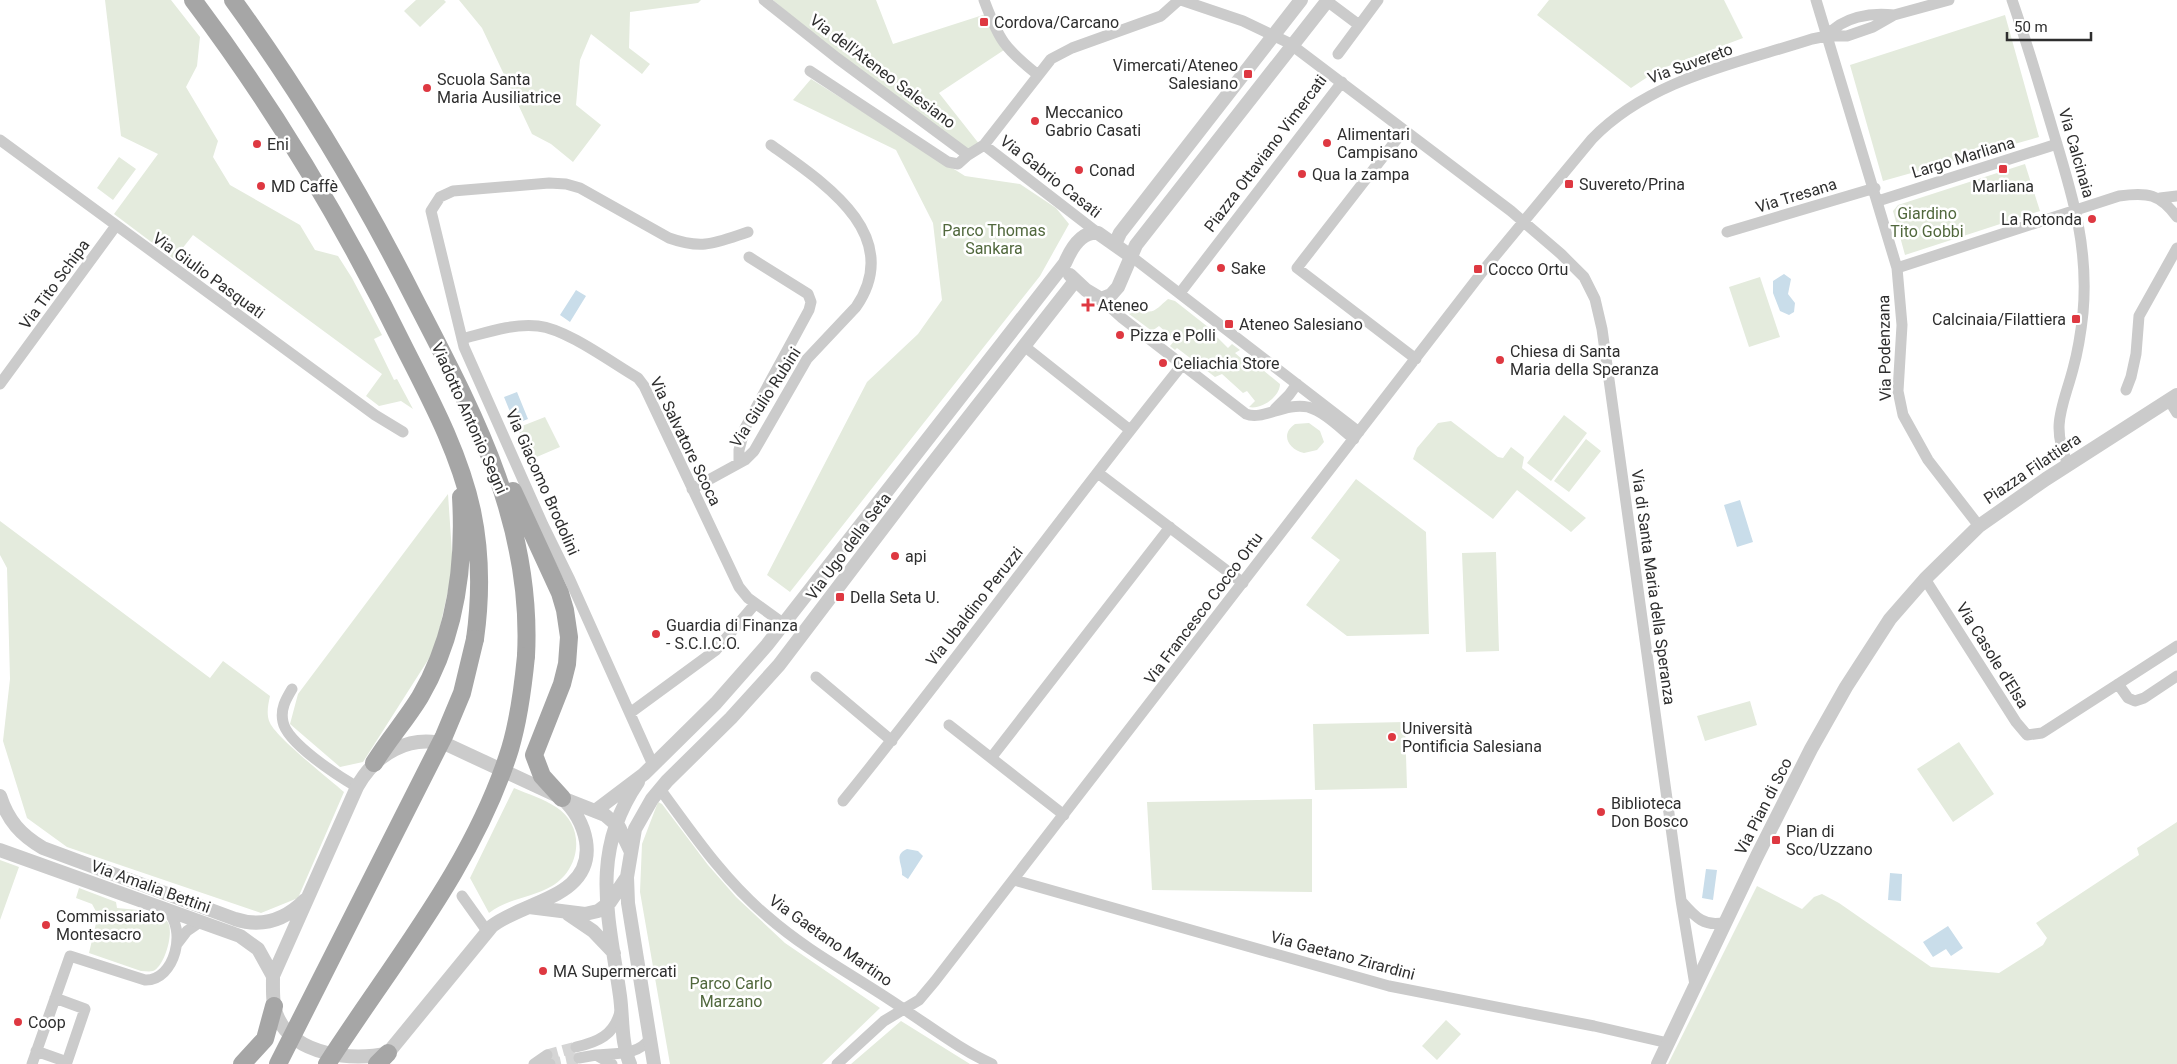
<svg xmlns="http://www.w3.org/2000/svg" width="2177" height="1064" font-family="Roboto,sans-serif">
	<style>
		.green { fill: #e4ebdd }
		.water { fill: #c9ddea }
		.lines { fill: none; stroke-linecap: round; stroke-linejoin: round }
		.minor-tunnel { stroke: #d5d5d5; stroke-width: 11; stroke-dasharray: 11 5.5; stroke-linecap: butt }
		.minor { stroke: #cbcbcb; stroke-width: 11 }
		.tertiary { stroke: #cbcbcb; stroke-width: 14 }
		.primary { stroke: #a6a6a6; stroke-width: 18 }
		.primary-bridge { stroke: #a6a6a6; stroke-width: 18 }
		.poi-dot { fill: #de3841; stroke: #fff; stroke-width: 2 }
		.labels { text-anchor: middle; stroke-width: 5; stroke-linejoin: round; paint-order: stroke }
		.poi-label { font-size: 16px; fill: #2e2e2e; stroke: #fff; text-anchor: start }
		.street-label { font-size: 16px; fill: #2e2e2e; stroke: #fff }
		.park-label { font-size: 16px; fill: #51683d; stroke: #fff }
	</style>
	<rect width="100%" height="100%" fill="#fff"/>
	<path class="green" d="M105,0H171L200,37L197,66L186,87L218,141L213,157L230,185L300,225L315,250L338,256L352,278L382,335L374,339L394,380L397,379L413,409L401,401L379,406L366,396L382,374L193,235L174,259L114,214L158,154L121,136Z
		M416,0H444L446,2L420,27L404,11Z
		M459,0H701L698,3L630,12L629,48L650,64L642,74L591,34L580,60L576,105L601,125L573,162L551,144L532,134L482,28Z
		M773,0H876L893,44L986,14L1004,50L939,93L980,145L969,152L827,46Z
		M1549,0H1724L1743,38L1658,70L1631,88L1537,15Z
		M2005,15L2039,137L1883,181L1850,65Z
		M811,79L965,176L1020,184L1056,208L1069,224L1040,276L790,592L767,575L867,382L918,334L942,300L933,223L896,150L793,100Z
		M119,157L136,169L113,200L97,188Z
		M2025,164L2040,211L1905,255L1893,211L1898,205Z
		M1760,277L1780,337L1749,347L1729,287Z
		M1168,299L1175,301L1208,327V332L1218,338L1228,348L1232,344L1240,350L1235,353L1242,359L1254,358L1252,361L1280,384C1280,397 1261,410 1249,407L1255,401L1247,391L1243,393L1222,374L1215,377L1177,348L1175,350L1170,346L1175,340L1159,326L1152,331L1129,314L1137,303C1150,320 1157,308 1168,299Z
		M1564,415L1587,433L1551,481L1527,463Z
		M545,417L560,447L532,459L517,428Z
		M1451,421L1498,457L1503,458L1511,447L1524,457L1522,468L1586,518L1571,532L1517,490L1493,519L1413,459L1417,448L1438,423Z
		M1309,423L1320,431L1324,442L1317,450L1304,453C1288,449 1280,434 1295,424Z
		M1586,439L1601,451L1569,492L1554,481Z
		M1356,479L1426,532L1429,634L1347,636L1306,605L1340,560L1311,538Z
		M448,494L453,568L435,649L363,762L340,767L290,724L298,694Z
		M0,521L210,678L223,661L270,696C268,705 266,715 270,723C277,738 328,778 344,792L298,898L261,913L67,847L27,818L3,741L10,679L7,568L0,555Z
		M1496,552L1499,651L1466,652L1462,553Z
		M1750,701L1757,725L1705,741L1697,716Z
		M1405,722L1407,788L1315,790L1313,724Z
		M1959,742L1994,794L1953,822L1917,769Z
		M514,788C528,794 544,799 556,807C586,826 581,869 552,886C532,898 508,898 489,913L470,878Z
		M1312,799V892L1152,890L1147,802Z
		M658,802L662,804L708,865L736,897L785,943L880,1008L822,1064H670L640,892L642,844Z
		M2177,822V1064H1668L1757,886L1802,909L1814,897L1822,894L1839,903L1931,967L1999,973L2043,945L2047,938L2036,923L2139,855L2137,848Z
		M0,860L19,867L0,920Z
		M79,888L116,902L117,908L138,910L167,921C175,930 165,966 153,971C149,972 145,971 141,971L89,953L98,915L92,904L76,898Z
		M1446,1020L1461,1034L1437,1060L1422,1046Z
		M901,1021L970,1064H851Z"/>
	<path class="water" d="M1784,274L1791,279L1788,294L1795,303L1794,312L1789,315L1780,311L1773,293V281Z
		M576,290L586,296L570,322L560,315Z
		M517,392L528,419L515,424L504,397Z
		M1740,500L1753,542L1737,547L1724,505Z
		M907,849L918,851L923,856L908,879L902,875C903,864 893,855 907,849Z
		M1706,869L1717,870L1713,900L1702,898Z
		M1890,873L1902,874L1901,901L1888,900Z
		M1948,926L1963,948L1951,956L1946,949L1933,957L1923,942Z"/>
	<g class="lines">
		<path class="minor-tunnel" d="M547,1055L576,1047
			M550,1064L579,1058"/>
		<path class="minor" d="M764,0L837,58L968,155L984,145L1051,59L1072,48L1161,16L1179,0
			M984,0C999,40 1004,48 1038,75
			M1181,0L1243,21L1289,43L1511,211L1561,254L1584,277L1595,299L1602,329L1681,900L1695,985
			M1816,0L1897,268L1902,325L1898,391L1903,415L1928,460L1979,526
			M2012,0C2027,43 2040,87 2053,131C2072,194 2089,246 2083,313C2081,332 2078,351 2073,369C2063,407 2050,426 2068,464
			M1327,1L1359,25
			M1827,36C1842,17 1871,12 1894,15
			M1338,54L1378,0
			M810,71L948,162L958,164L968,155
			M1404,130L1297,268L1416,359
			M0,140L375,415L403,432
			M984,145L1098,233
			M2160,198L2177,196
			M1878,201L2057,144
			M1727,232L1875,188
			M1132,257L1359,432
			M1897,268L2119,196C2148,192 2160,194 2177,217
			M1180,293L1342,82
			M1101,299L1122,318L1246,414C1262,421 1285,402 1308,407C1325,412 1340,428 1354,439
			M462,339C485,333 513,323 538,326C567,329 612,363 638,378L644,386L739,587L748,598L784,624
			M1024,346L1130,430
			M0,384L115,227
			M2126,390L2131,377L2136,354L2139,316L2177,248
			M2169,400L2177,413
			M1275,409L1289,395L1297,384
			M739,463V450L745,428L809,310L811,302L808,294L749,257
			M1098,473L1243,583
			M692,489L745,460L754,451L807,359L856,307C906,234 821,181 771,145
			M1925,579L2016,722L2027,735L2042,733L2177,646
			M816,677L892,741
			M2118,684L2128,698L2135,701L2144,698L2177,676
			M292,689C286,699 280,709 283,722C287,743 338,776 357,787
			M630,713L716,650L755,604
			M949,725L1064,815
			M991,758L1170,527
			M653,765L570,580L543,525L464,347L431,211L440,197L453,191L549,183L566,184L580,188L669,238C703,250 715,243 748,232
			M660,789C693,834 724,880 767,916C809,953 859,978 905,1010C934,1029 961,1050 992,1064
			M843,801C959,658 1067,508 1182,365
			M1014,880L1389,986L1594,1026L1668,1043
			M462,896L487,931
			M1682,902C1695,917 1705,928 1726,922
			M177,944L187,931L200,922
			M576,1047C598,1042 614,1035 620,1012
			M36,1051L67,1062L85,1009L55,998
			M596,1055C614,1053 639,1056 650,1038
			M579,1058L596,1055L612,1064
			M32,1064L70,956L145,980C175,981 188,928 166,910
			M534,1064L547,1055
			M548,1064H550
			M837,1064L884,1021L919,1000L935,981L1486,267L1592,139C1650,79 1735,64 1812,39L1827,36H1847L1873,27L1894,15L1949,0"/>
		<path class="tertiary" d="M1115,244L1120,233L1301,0
			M1070,275L1086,290L1101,299L1111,295L1118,287L1136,245L1328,0
			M0,796C8,821 21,835 43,848L235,919C262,928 285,920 305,900
			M562,798C575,810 583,824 586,841C595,897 524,901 492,926L388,1053C353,1062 295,1055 278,1018C272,1005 273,990 273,976L357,787C375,754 410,733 448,745L562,798L605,815L619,827L631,852
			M595,811L644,774L716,703L767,645L1065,263C1071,249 1081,231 1098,233L1132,257
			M0,850L240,936L258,949L273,976
			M627,877L628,903L654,1064
			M529,907L585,914L598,911L610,902L627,877L635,829L652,799L667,781L731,718L779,665L921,478L1075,281
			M568,914L593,931L614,953
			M630,1064C621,1043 623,1018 620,996C609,918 589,853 638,782
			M1658,1064L1757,856L1811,749L1846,687L1890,619L1925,579L1979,526L2046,479L2177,395"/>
		<path class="primary" d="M193,0C277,111 345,226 406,351C432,402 460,455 472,511C481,554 481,596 475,639
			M233,0C302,95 362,195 415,300C474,414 533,523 526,656
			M513,491L560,593L565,610L569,637L567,664L562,684L534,755L542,776L562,798
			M374,763C388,740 406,720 420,697C455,637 465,566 461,497
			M242,1064L265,1039L274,1006
			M377,1064L388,1053"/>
		<path class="primary-bridge" d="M278,1064L444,736L462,693L475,639
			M327,1064C392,963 474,865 510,749C519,719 523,687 526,656"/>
	</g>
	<g class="poi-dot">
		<rect x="979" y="17" width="10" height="10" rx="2.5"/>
		<rect x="1243" y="69" width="10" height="10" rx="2.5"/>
		<circle cx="427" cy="88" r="5"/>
		<circle cx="1035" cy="121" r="5"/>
		<circle cx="1327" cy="143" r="5"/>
		<circle cx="257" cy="144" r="5"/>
		<rect x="1998" y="164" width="10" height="10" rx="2.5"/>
		<circle cx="1079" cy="170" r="5"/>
		<circle cx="1302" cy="174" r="5"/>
		<rect x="1564" y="179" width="10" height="10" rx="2.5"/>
		<circle cx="261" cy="186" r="5"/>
		<circle cx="2092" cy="219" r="5"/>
		<circle cx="1221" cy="268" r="5"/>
		<rect x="1473" y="264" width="10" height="10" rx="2.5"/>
		<path d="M1085.5 297.5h5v5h5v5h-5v5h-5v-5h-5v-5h5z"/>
		<rect x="2071" y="314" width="10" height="10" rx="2.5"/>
		<rect x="1224" y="319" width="10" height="10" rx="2.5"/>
		<circle cx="1120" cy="335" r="5"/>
		<circle cx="1500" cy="360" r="5"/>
		<circle cx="1163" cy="363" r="5"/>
		<circle cx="895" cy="556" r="5"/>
		<rect x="835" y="592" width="10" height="10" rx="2.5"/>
		<circle cx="656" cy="634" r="5"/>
		<circle cx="1392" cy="737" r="5"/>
		<circle cx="1601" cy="812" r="5"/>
		<rect x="1771" y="835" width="10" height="10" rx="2.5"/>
		<circle cx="46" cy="925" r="5"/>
		<circle cx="543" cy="971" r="5"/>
		<circle cx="18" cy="1022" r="5"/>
	</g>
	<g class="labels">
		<g class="poi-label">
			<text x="994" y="28">Cordova/Carcano</text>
			<text x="1238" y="71" text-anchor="end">Vimercati/Ateneo<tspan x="1238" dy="18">Salesiano</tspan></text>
			<text x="437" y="85">Scuola Santa<tspan x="437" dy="18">Maria Ausiliatrice</tspan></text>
			<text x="1045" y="118">Meccanico<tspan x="1045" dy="18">Gabrio Casati</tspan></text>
			<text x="1337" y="140">Alimentari<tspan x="1337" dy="18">Campisano</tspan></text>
			<text x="267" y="150">Eni</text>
			<text x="1089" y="176">Conad</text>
			<text x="1312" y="180">Qua la zampa</text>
			<text x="1579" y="190">Suvereto/Prina</text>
			<text x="271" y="192">MD Caffè</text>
			<text x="2003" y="192" text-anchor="middle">Marliana</text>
			<text x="2082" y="225" text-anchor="end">La Rotonda</text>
			<text x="1231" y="274">Sake</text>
			<text x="1488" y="275">Cocco Ortu</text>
			<text x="1098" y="311">Ateneo</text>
			<text x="2066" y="325" text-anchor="end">Calcinaia/Filattiera</text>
			<text x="1239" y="330">Ateneo Salesiano</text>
			<text x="1130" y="341">Pizza e Polli</text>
			<text x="1510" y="357">Chiesa di Santa<tspan x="1510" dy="18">Maria della Speranza</tspan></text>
			<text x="1173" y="369">Celiachia Store</text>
			<text x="905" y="562">api</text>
			<text x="850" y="603">Della Seta U.</text>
			<text x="666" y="631">Guardia di Finanza<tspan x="666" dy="18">- S.C.I.C.O.</tspan></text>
			<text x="1402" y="734">Università<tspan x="1402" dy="18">Pontificia Salesiana</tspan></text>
			<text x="1611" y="809">Biblioteca<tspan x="1611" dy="18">Don Bosco</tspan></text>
			<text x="1786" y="837">Pian di<tspan x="1786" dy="18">Sco/Uzzano</tspan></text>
			<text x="56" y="922">Commissariato<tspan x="56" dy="18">Montesacro</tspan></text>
			<text x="553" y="977">MA Supermercati</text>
			<text x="28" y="1028">Coop</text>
		</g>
		<g class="street-label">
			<text transform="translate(1690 63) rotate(-20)" y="6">Via Suvereto</text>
			<text transform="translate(883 71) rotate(37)" y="6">Via dell'Ateneo Salesiano</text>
			<text transform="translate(1265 153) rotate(-53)" y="6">Piazza Ottaviano Vimercati</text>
			<text transform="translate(2077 153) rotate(74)" y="6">Via Calcinaia</text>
			<text transform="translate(1963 157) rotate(-17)" y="6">Largo Marliana</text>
			<text transform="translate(1051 176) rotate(38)" y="6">Via Gabrio Casati</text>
			<text transform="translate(1796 195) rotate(-17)" y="6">Via Tresana</text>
			<text transform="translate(209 275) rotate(36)" y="6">Via Giulio Pasquati</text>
			<text transform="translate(54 284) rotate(-54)" y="6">Via Tito Schipa</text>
			<text transform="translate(1884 348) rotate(-91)" y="6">Via Podenzana</text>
			<text transform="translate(765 397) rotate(-57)" y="6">Via Giulio Rubini</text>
			<text transform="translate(470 418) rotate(66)" y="6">Viadotto Antonio Segni</text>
			<text transform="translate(686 441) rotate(64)" y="6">Via Salvatore Scoca</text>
			<text transform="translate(2032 468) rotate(-34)" y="6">Piazza Filattiera</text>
			<text transform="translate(543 482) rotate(66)" y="6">Via Giacomo Brodolini</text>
			<text transform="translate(848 546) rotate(-53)" y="6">Via Ugo della Seta</text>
			<text transform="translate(1654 587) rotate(82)" y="6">Via di Santa Maria della Speranza</text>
			<text transform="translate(974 606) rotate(-52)" y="6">Via Ubaldino Peruzzi</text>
			<text transform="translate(1203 608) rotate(-53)" y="6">Via Francesco Cocco Ortu</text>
			<text transform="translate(1993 655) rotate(58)" y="6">Via Casole d'Elsa</text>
			<text transform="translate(1763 806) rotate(-63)" y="6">Via Pian di Sco</text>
			<text transform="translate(151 886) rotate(20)" y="6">Via Amalia Bettini</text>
			<text transform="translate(831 940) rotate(35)" y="6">Via Gaetano Martino</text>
			<text transform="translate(1343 955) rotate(15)" y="6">Via Gaetano Zirardini</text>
		</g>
		<g class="park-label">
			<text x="1927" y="219">Giardino<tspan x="1927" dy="18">Tito Gobbi</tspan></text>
			<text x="994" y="236">Parco Thomas<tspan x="994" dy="18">Sankara</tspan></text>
			<text x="731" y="989">Parco Carlo<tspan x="731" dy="18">Marzano</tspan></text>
		</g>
	</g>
	<path d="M2007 32v8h84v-8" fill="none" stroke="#2e2e2e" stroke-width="2.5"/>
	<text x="2014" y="32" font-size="15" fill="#2e2e2e" stroke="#ffffff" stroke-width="4" paint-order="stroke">50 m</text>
</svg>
